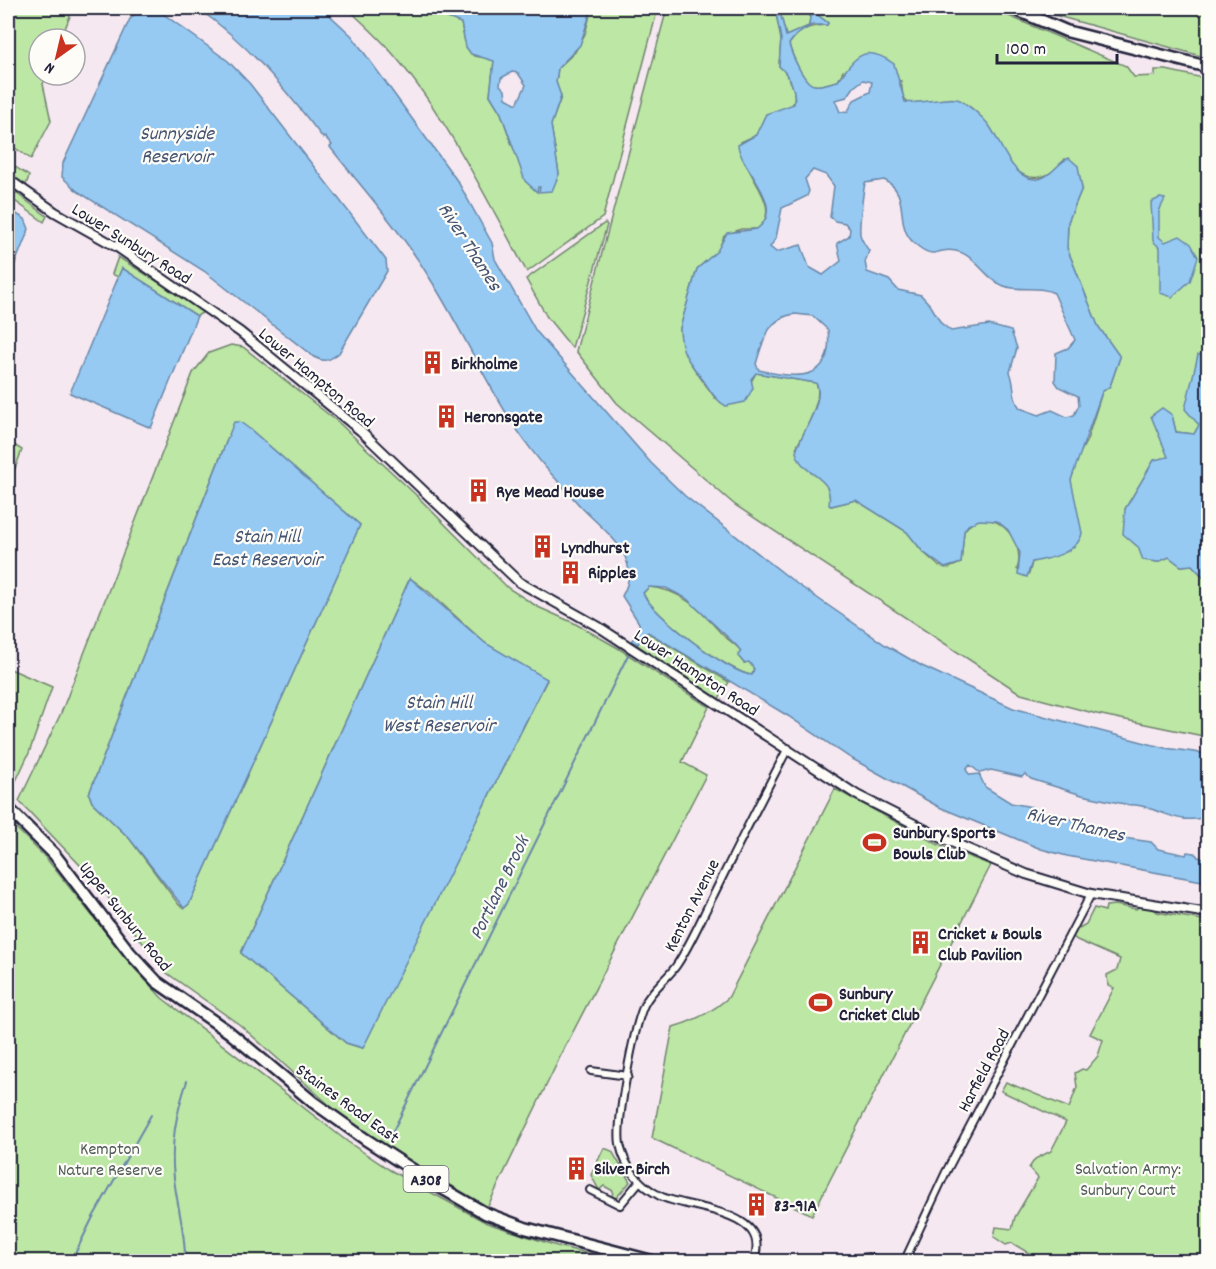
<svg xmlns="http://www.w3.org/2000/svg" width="1216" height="1269" font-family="Dekko,sans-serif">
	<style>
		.green { fill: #bde7a4; stroke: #708470; stroke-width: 1.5; fill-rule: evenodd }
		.water { fill: #96caf3; stroke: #6887a9; stroke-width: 1.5; fill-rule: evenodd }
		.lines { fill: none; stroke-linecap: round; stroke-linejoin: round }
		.stream { stroke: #6887a9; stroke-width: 2 }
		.minor-casing { stroke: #22223b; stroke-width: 10 }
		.tertiary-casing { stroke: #22223b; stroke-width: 12 }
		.primary-casing { stroke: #22223b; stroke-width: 15 }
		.trunk-casing { stroke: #22223b; stroke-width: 15 }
		.minor { stroke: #fdfcf7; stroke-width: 6 }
		.tertiary { stroke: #fdfcf7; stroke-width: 8 }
		.primary { stroke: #fdfcf7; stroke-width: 10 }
		.trunk { stroke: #fdfcf7; stroke-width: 10 }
		.labels { text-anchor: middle; stroke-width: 4.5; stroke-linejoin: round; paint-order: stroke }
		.shield { fill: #fdfcf7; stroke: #646373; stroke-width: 1.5 }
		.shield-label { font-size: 16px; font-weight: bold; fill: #22223b }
		.street-label { font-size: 18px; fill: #22223b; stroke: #fdfcf7 }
		.poi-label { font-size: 18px; font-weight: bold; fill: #22223b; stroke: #fdfcf7; text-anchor: start }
		.park-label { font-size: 18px; fill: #505d5a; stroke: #fdfcf7 }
		.water-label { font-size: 20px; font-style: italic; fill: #455472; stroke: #fdfcf7 }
	</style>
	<rect width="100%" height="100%" fill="#f6e8f0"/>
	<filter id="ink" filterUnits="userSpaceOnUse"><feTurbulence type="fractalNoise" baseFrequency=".0167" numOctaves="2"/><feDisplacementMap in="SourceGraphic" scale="12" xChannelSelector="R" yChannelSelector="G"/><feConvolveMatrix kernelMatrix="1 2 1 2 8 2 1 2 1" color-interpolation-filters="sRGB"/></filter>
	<g filter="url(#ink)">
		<path class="green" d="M8,8H65L70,16L61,39H39V75H47L43,84L51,121L31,159L8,143Z
			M347,8H431L435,13L461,23L466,47L474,56L488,58L494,61L490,95L501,113L512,145L537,191V187L559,174L551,125L561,97L556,82L558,68L575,52L585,34L592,8H658L603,217L527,272C485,197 444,110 386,46C374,33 360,20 347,8Z
			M667,8H775L781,39L779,66C789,75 799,93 792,106L766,114L756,135L741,142C743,149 744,158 747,165C754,184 781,211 757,229H741L724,236L718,251L697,269L680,328C681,358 699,374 715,398L751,382L756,373L816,383C824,397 804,433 796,448L828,486L831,506L856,500L907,532L923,552L939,566L949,568L961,563L964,531C989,499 1028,540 1017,569L1029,574L1032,562L1045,557L1071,490V480L1078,457L1087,440L1102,392L1110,386L1120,357L1098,326L1067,248L1068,222L1082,188L1065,159C1046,184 1023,184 1005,157C1000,149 998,140 993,132C986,120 971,106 959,100C954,98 918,103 908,103L903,96L901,81L843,71L838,81C831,82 820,87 814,85C804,84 791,53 789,44C801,28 809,26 827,25L828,23L811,10L809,26L786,36L779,8H990L1126,66L1134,77L1155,76V70H1166L1208,79V353L1198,355L1199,425L1194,434L1176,432L1172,415L1168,457L1154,461L1125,509L1144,560L1158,562L1169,557L1181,566L1192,565L1208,582V606L1199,614L1208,626V737L1097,714L1021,694L735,505L617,403L576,351Z
			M1029,8H1187L1208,13V58Z
			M8,162L29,176L24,191L8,179Z
			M8,187L47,216L44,222L8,196Z
			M605,223L607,225L572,348L547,317L526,279Z
			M118,257L205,311L197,316L122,268L118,277L112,274Z
			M231,345L243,347L338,422L415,494L508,588L538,607L574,623L618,648L709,707L682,762L706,775L561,1055L487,1208L392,1151L345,1119L240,1025L164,971L99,885L19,801L61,713L193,373L209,353ZM251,430L360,525L189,904L184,908L179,905L129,838L92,802L89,794L228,437ZM410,578L429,592L485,643L547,680L362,1048L346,1043L241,953Z
			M8,441L22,450L8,487Z
			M649,587C680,589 700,609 720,632C726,639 735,643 741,651L738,656L744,663L749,661L754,669L752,675C731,674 651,614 643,593Z
			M647,632L729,682L719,699L637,645L641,636Z
			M8,668L52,687L29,753L8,798Z
			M835,789L941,846L991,865L812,1215L652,1138L673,1027C694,1021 711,1013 728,998Z
			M8,820L46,858L134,968L162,998L348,1142L390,1170L487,1223L557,1246L620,1261H8Z
			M1115,905L1136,909L1140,906L1154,908L1157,912L1208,921V1261H1042L1012,1243L1006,1245L994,1237L996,1227L1012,1229L1015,1217L1038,1178L1029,1168L1035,1159L1051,1151L1066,1122L1001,1091L1006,1082L1069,1108L1077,1087L1075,1073L1082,1069L1086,1070L1098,1056L1103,1040L1090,1034L1114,988L1108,986L1107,975L1117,970L1120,959L1077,940L1073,937L1074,931L1086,924L1094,908L1105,911L1106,906Z
			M604,1148L612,1151L630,1182L616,1198L612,1196L613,1191L604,1186L599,1190L591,1175Z"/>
		<path class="water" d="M141,8H155L228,61L250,84L386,260L387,271L339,353C330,360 325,363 314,357L204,271L77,191L62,177L63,163L130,19Z
			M197,8H322L352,36L458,182L492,243L495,259L536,331L651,463L685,496L797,584L887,646L922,666L1013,708L1165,748L1208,754V817C1201,818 1192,820 1184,819C1168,818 1143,802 1129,805L1082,795L1031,779L1025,774L1022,777L991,770L980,773L970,765L966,770L970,775L979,774L985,787L1011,803L1032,807L1052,819L1064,817L1095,827L1102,835L1151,842L1158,849L1186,855L1187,852L1195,853L1198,857L1208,859V882L1067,856L1041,849L939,807L849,757L788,716L648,632L641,636L638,644L631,641L639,632V623L622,596C644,559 608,534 584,510C574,500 564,487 554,477C500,419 471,343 429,277C401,231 363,189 330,147L332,145L325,137L323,138C285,89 248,43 197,8ZM649,587L666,588L686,598L736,645L741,651L738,656L744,663L749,662L754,669L752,675C731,675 650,613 643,593Z
			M431,8H592L580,45L558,68L556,82L561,96L551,125L559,174L552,191L539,192L540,187H538L537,192L525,181L501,113L490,95L494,61L471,54L466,47L461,23L435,13ZM512,72L518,73L526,85L517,104L506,98L505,90L500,85L501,78Z
			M775,8H779L786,36L809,26L811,10L828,23L827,25H812L796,35L789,44C791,53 804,84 814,85C820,87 831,82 838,81C855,58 863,42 894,64L905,102C920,105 950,95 960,100C969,106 981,116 988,124C1000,139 1012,183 1039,179C1052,176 1058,162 1069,158L1078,166L1082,188L1068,222L1067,248L1098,326L1120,357L1110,386L1102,392L1071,480L1082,533C1078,553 1049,559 1032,562L1027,577L1018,574L1020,553L1008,530L997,521L979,520L968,525L964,531L961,563L945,568L923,552L907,532L856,500L831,506L829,505C834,474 803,478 796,452C801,433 826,400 816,383L756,373L751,379L753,388L745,402L726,406C715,400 710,390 703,380C688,360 681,355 680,328L697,269L717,251L727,233L757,229C788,206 740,169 738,145L756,135L766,114L794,104C797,90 789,75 779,66L781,39ZM863,80L872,82L870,92L854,100L848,111L840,112L835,100L847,97L854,87ZM813,170L826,175L834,186L830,217L835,221L845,223L850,229L849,236L837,243L841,261L823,275L809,267L801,245L776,252L770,247L776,238L782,208L807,196L809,191L805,179ZM884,180C912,193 893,225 914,243C937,263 935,246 956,251C976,255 985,279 1004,286C1020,292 1038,285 1054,293L1075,340L1068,348L1056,353L1055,381L1059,387L1078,396L1079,405L1074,415L1067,417L1052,410L1039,415L1020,408C1011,396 1016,387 1010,372L1017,348L1011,331L989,325L951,331L941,323L931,306L921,295L898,290L889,280L867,272L865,262L869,251C866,246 861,240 860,234C859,225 863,192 865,183ZM795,314L813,316L828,330C834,383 796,379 759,370L756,364C763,341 768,317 795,314Z
			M1160,198L1165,199L1159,211V237L1165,242L1180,236L1191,244L1198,257L1190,281L1172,297L1160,293V248L1153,241L1151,202Z
			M8,209L25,219L29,229L8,281Z
			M122,268L197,316L151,428L70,393Z
			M1208,353V582L1192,565L1181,566L1169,557L1158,562L1143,560L1138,547L1123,534L1125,509L1154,460L1168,457L1151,416L1162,408L1172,415L1176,432L1194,434L1199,425L1185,409L1198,355Z
			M234,422H240L251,430L360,525L189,904L184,908L129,838L92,802L89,794Z
			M410,578L485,643L547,679L363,1048L346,1043L241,953Z"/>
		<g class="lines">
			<path class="stream" d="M392,1133L629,653
				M71,1262L92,1219L151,1115
				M185,1262C186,1232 177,1207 174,1178C170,1144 176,1114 187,1081"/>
			<defs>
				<path id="minor" d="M591,1071L628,1076
					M590,1190L620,1205L639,1182
					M847,1260L869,1257L882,1262
					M753,1262C775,1209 689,1210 660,1196C640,1186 624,1166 620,1144C616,1121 634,1027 644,1005C652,988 669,978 678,963C692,941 702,917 714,894C738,845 763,796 788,748
					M904,1262L945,1174L1091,894"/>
				<path id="tertiary" d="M8,179L55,212L117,247L240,332L361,431L519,582L599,627L857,795L940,837L1026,874L1091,894L1208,913"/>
				<path id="primary" d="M1012,8L1066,31L1208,67"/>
				<path id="trunk" d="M8,808L54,854L130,953L157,982L229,1032L313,1102L365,1139L433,1183L485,1213L525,1228L656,1262"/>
			</defs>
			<use href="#minor" class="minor-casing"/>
			<use href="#tertiary" class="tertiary-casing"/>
			<use href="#primary" class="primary-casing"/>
			<use href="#trunk" class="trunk-casing"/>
			<use href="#minor" class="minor"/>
			<use href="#tertiary" class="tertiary"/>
			<use href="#primary" class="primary"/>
			<use href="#trunk" class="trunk"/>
		</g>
	</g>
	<defs>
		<symbol id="building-bare" viewBox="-9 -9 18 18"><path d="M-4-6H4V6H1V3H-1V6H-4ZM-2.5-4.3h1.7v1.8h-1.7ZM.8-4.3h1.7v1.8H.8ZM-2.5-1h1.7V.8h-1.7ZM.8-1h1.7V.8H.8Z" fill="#c8321e" stroke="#fdfcf7" stroke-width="2.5" paint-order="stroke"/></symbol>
		<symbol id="stadium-bare" viewBox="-9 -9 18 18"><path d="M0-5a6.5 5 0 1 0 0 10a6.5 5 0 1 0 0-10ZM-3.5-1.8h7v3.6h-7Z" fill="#c8321e" stroke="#fdfcf7" stroke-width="2.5" paint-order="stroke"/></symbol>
	</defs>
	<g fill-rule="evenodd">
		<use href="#building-bare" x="416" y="346" width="33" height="33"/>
		<use href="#building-bare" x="430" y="400" width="33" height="33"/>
		<use href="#building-bare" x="462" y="474" width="33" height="33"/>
		<use href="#building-bare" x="526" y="530" width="33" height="33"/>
		<use href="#building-bare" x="554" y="556" width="33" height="33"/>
		<use href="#stadium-bare" x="858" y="826" width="33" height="33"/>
		<use href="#building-bare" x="904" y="926" width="33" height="33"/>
		<use href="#stadium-bare" x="804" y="986" width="33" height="33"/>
		<use href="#building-bare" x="560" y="1152" width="33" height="33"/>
		<use href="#building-bare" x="740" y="1188" width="33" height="33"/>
	</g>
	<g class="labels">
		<rect class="shield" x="403.5" y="1166" width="45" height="26" rx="4.5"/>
		<g class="shield-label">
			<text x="426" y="1185">A308</text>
		</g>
		<g class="street-label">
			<text transform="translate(132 243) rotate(32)" y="6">Lower Sunbury Road</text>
			<text transform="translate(317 377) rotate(40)" y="6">Lower Hampton Road</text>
			<text transform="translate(697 672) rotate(33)" y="6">Lower Hampton Road</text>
			<text transform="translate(691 905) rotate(-63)" y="6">Kenton Avenue</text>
			<text transform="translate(126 916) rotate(51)" y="6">Upper Sunbury Road</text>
			<text transform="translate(983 1070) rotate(-62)" y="6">Harfield Road</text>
			<text transform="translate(348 1103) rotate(36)" y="6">Staines Road East</text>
		</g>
		<g class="poi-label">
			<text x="451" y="369">Birkholme</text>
			<text x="464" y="422">Heronsgate</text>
			<text x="496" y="497">Rye Mead House</text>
			<text x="561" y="553">Lyndhurst</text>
			<text x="588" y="578">Ripples</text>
			<text x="893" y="838">Sunbury Sports<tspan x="893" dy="21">Bowls Club</tspan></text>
			<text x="938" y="939">Cricket &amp; Bowls<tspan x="938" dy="21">Club Pavilion</tspan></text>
			<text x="839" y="999">Sunbury<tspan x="839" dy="21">Cricket Club</tspan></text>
			<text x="594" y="1174">Silver Birch</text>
			<text x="774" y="1211">83-91A</text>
		</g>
		<g class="park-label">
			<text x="110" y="1154">Kempton<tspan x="110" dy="21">Nature Reserve</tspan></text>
			<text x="1128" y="1174">Salvation Army:<tspan x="1128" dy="21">Sunbury Court</tspan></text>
		</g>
		<g class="water-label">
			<text x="177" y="139">Sunnyside<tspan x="177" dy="23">Reservoir</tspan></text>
			<text transform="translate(471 246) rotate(57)" y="7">River Thames</text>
			<text x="267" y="542">Stain Hill<tspan x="267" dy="23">East Reservoir</tspan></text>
			<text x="439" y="708">Stain Hill<tspan x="439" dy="23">West Reservoir</tspan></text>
			<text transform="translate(1076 823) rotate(13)" y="7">River Thames</text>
			<text transform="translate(498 887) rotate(-64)" y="7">Portlane Brook</text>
		</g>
	</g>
	<rect width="1216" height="1269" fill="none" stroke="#fdfcf7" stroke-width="30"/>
	<rect x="15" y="15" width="1186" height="1239" fill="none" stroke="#22223b" stroke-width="2" filter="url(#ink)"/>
	<g transform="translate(57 57) rotate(214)"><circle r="28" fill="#fdfcf7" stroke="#a5a5ac" stroke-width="1.5"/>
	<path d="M0-4.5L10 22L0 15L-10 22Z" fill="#c8321e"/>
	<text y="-9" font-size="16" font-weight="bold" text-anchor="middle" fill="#22223b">N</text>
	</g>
	<path d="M997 54v9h120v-9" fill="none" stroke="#22223b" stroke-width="3"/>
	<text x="1006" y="54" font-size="18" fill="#22223b" stroke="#fdfcf7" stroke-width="4.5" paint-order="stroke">100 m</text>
</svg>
